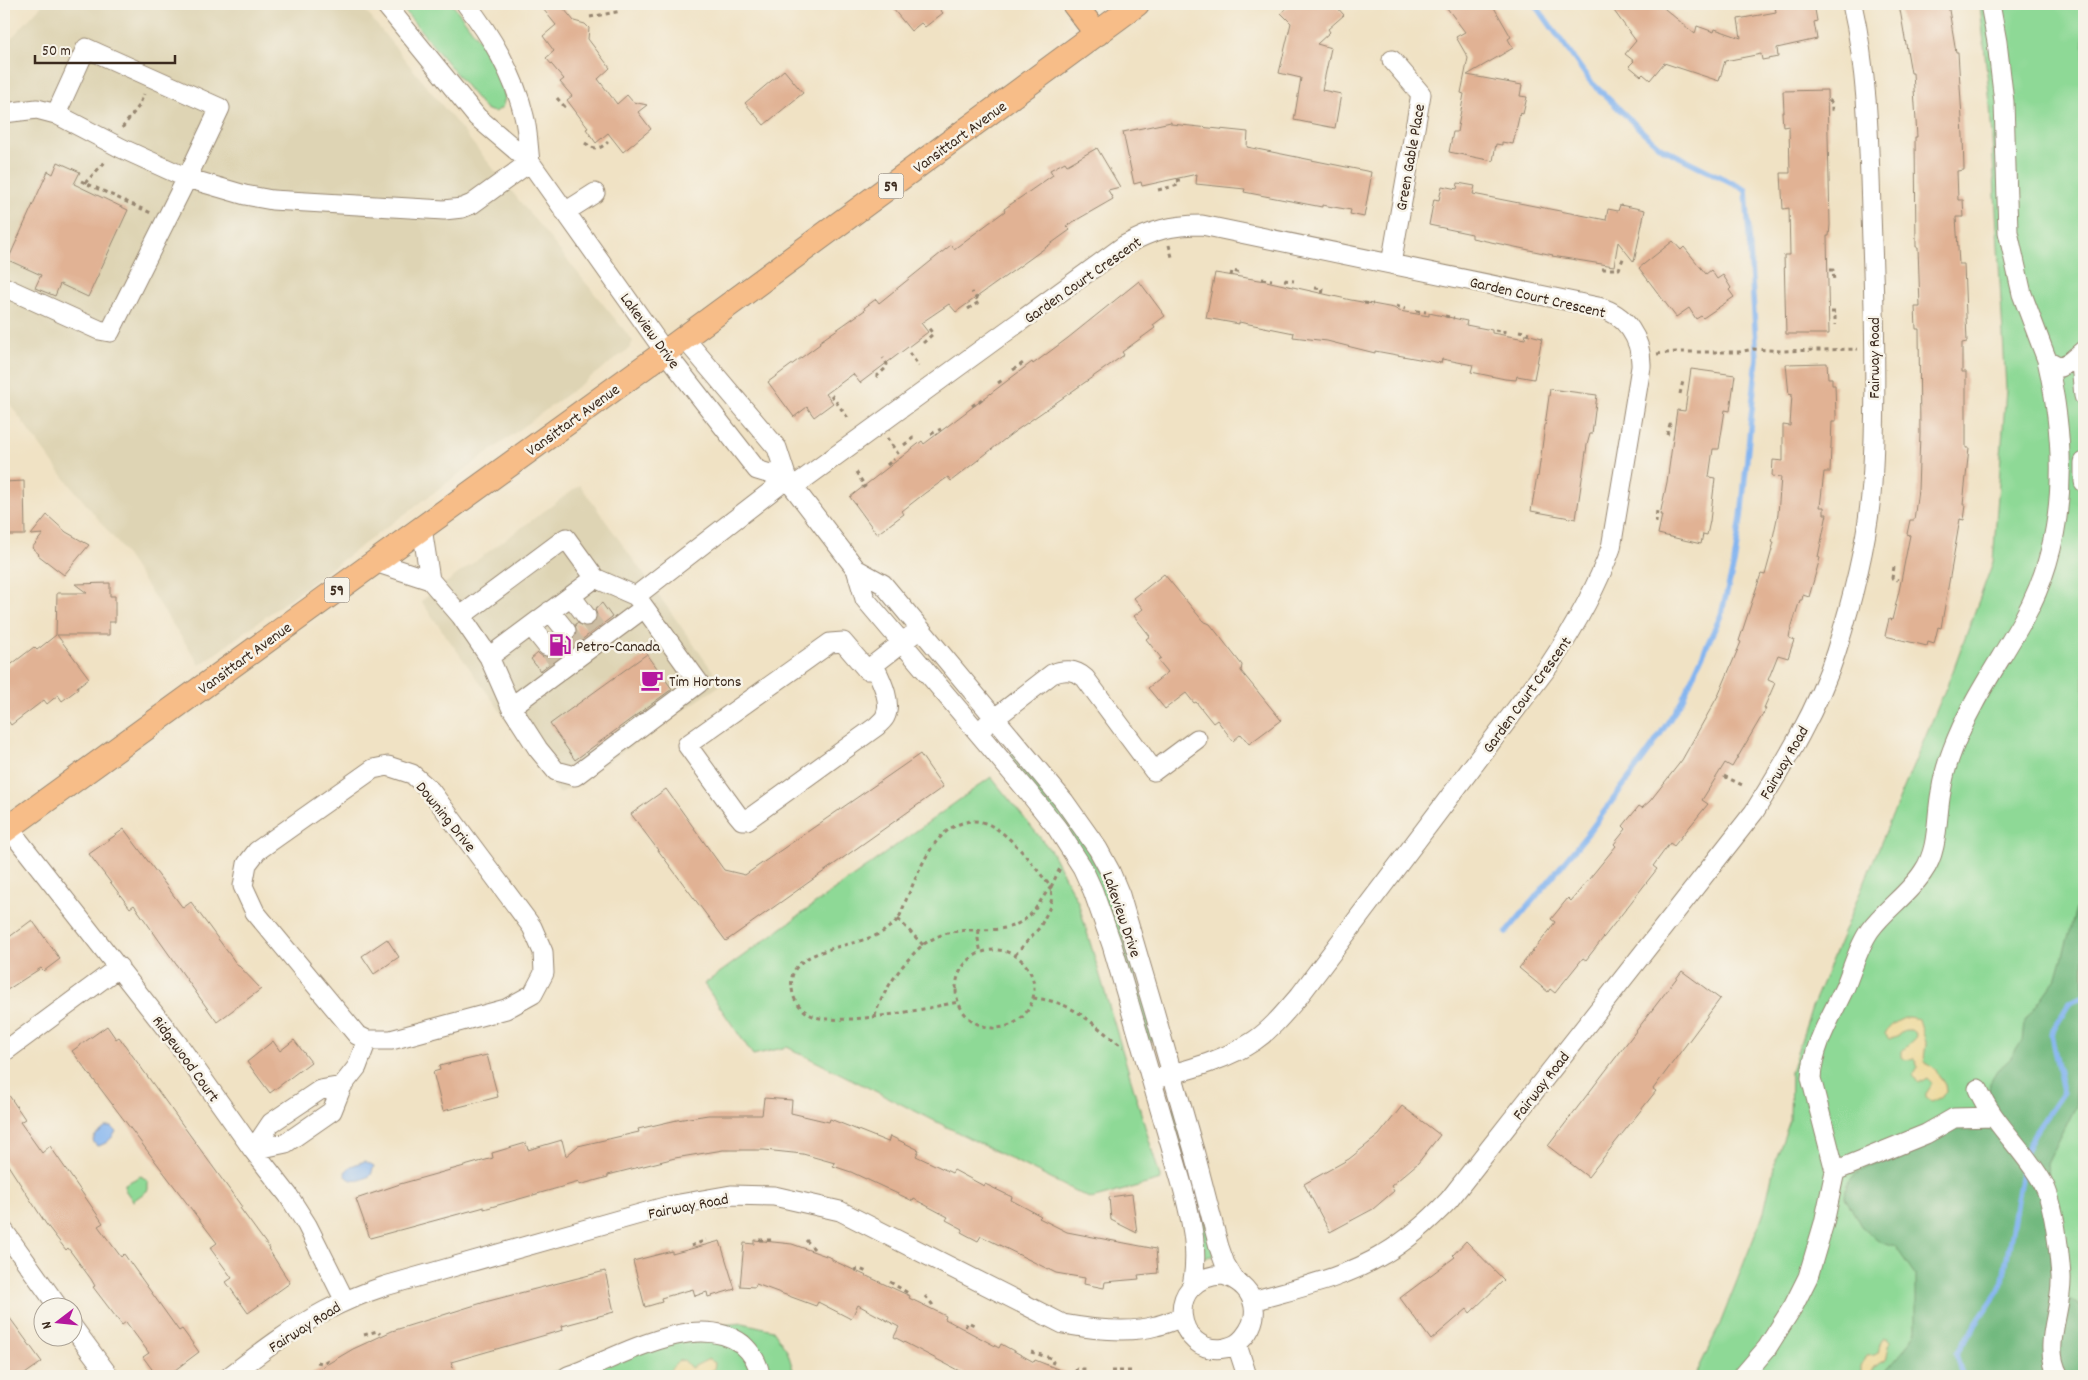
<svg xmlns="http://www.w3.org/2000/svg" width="2088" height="1380" font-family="Dekko,sans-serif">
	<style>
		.built { fill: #ded4b4 }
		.green { fill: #8ed996; stroke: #64825a }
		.forest { fill: #72b97f; stroke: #56724e }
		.sand { fill: #eeda9e; stroke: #94825e }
		.water { fill: #84b5f0; stroke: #607087 }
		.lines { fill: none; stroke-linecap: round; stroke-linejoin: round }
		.stream { stroke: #84b5f0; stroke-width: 5.5 }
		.building { fill: #e1b294 }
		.minor-tunnel { stroke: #ccbda3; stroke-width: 19; stroke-dasharray: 19 9; stroke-linecap: butt }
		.minor-casing { stroke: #968671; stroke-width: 21 }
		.major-casing { stroke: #968671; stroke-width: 26 }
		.path { stroke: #968671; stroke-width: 3; stroke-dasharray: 4 4; stroke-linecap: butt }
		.minor { stroke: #fff; stroke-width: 19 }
		.major { stroke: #f7bd88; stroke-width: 24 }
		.labels { text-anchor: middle; stroke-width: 5; stroke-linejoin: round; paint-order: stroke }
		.shield { fill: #f7f3e8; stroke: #73665b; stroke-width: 1 }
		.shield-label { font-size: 15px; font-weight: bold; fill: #3b2a1e }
		.street-label { font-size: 16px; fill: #3b2a1e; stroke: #f7f3e8 }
		.poi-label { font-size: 16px; fill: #3b2a1e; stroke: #f7f3e8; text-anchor: start }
	</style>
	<rect width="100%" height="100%" fill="#f7f3e8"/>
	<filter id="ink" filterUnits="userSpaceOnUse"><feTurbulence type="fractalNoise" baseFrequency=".02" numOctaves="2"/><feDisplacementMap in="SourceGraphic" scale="10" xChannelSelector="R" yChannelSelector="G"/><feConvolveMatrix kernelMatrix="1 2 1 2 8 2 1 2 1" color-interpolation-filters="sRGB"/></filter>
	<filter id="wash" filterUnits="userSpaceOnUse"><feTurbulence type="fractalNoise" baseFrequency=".0096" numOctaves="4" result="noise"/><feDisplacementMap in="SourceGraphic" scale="20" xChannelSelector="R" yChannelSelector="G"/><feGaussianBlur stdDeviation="1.12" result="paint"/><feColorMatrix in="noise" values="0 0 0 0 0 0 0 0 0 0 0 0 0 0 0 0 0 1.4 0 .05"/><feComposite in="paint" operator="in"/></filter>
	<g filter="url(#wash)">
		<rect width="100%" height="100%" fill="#f0e2c4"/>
		<path class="built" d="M43,4H360L633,341L630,348L200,665L117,542L58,470L4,396V46Z
			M580,485L722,684L560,794L421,601Z"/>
		<path class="green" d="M399,4H452C474,32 498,62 505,98L502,108L494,112L485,109Z
			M1980,4H2084V1376H1695L1718,1329L1764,1212L1775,1162L1790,1120L1791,1071L1812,1007L1953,671L1993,562L2006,389L1990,104Z
			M1012,750L1081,838L1101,874L1110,892L1155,1038L1153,1041H1148L1108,910L1012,760L1010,754Z
			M991,777L1051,851L1078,902L1161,1180L1091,1199L787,1047L753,1055L704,984Z
			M1174,1106L1214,1256L1203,1257L1171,1119Z
			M141,1176L148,1181V1190L133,1201L125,1190V1184Z
			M743,1323L773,1330L787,1350L795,1376H539L710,1326Z"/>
		<path class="forest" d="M2084,900V1076L2076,1073V1106L2047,1164L2054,1296L2071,1300L2084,1309V1376H1882L1904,1350L1916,1331V1276L1895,1246L1877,1240L1861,1226L1845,1197L1847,1184L1855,1174L1875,1164L1970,1122L1984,1126L2005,1138L1988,1098L1990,1083L1997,1071L2010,1059L2022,1041L2024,1022L2057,977L2076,909Z"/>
		<path class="sand" d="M1909,1017L1919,1019C1920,1022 1925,1040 1926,1042C1926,1050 1923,1055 1925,1063L1935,1069L1945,1085L1946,1092L1942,1096L1932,1101L1926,1097V1093L1932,1083L1927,1078L1918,1083L1913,1075L1918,1067L1914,1058L1906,1060L1902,1057V1051L1915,1039L1916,1034L1911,1030H1905L1897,1036L1889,1039L1885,1034C1888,1026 1901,1018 1909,1017Z
			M1883,1338H1887L1890,1341L1886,1360L1874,1367L1868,1375L1863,1376L1861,1373V1367L1867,1356C1885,1355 1875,1349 1883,1338Z
			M709,1359L715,1363L714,1369L710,1372V1376H669L671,1369L679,1361L684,1360L691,1368Z"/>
		<path class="water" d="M106,1127H112L116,1131C112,1139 105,1145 97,1146L93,1141L95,1136Z
			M365,1161L374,1166L371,1175C363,1180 353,1184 346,1176L345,1172L351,1166Z"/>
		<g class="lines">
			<path class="stream" d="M1506,933L1589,832L1652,747L1682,700L1721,615L1734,564L1741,518L1757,358L1746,190L1660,147L1643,132L1590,81L1535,4
				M2026,1152L2034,1134L2063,1092L2051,1034L2070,1002L2084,996
				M1962,1376L1956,1353L2002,1286L2024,1161"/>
		</g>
		<g id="blocks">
			<path class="building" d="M539,4H560L574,21L585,24L589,28L588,39L610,68L598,79L617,104L627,95L633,102L647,105L638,112L651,129L623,152L608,133L596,143L586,129L588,128L567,100L572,96L560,82L564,79L546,58L554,51L543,36L556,25Z
				M889,4H935L943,13L925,27L921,23L911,31Z
				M1291,4H1334L1344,15L1328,29L1330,32L1317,44L1331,48L1322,90L1341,94L1335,128L1294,120L1301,78L1279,73L1291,23L1281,13Z
				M1444,4H1492L1511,37L1508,39L1513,48L1467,75L1522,85L1520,96L1527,97L1523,114L1520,113L1513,144L1502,142V145L1496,144L1493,161L1449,152L1453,132H1457L1464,94L1461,93L1468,58L1456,37L1465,32Z
				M1609,4H1659L1695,34L1697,26L1714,32L1715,29L1741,38L1738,19L1776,12L1775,6L1786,4H1814L1817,21L1814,22L1817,39L1777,48L1778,57L1762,60L1761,54L1725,61L1719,81L1664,63L1650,80L1643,74L1641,76L1629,66L1634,61L1625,54L1636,41Z
				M1899,4H1948L1956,52H1958L1963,136L1964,170L1957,171L1958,200H1963L1964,217H1956L1959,264H1964L1967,342L1962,343V372H1966V448H1969L1963,505H1966L1964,520L1960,519L1941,628L1938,627L1934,644L1928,642L1927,646L1885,636L1889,619L1892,620L1899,591L1910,535L1907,534L1910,520H1914L1918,490L1920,434L1919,329H1916L1915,307H1920L1918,247H1916L1915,137H1917L1913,73H1911Z
				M784,70L803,93L764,125L745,103Z
				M1827,90L1830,225L1829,236H1827L1829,334H1786L1784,255H1790L1789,208L1783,209L1781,173H1790L1789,126L1783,127L1782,112H1784L1783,91Z
				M1171,122V124L1248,132L1247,147L1371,172L1370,178H1371L1364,217L1350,214L1351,210L1322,205V207L1244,192L1245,189L1196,184L1197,174L1142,186L1141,182L1134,184L1123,132Z
				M1097,148L1120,187L1108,190L1113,199L1066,226L1070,230L956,312L949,304L921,323L928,332L860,383L853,374L826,394L833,403L814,417L807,407L794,417L768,382L820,344L819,342L865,310L864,308L876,299L879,303L951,245L954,249L1005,211L1004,209L1053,175L1050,170L1065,162L1067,165Z
				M58,162L80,172L74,184L128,210L88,297L60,284L55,296L35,288L41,275L8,260L48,171L53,174Z
				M1458,183L1475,186L1473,194L1606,220L1608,209L1618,211L1620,205L1645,210L1634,262L1618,242L1614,266L1552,256L1553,255L1472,238V234L1429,225L1434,199L1439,200L1442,186L1457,189Z
				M1673,241L1681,250L1684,247L1706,274L1711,270L1717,279L1723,275L1731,288L1729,290L1734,297L1703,318L1701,316L1696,319L1689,308L1676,317L1639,268Z
				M1215,273L1266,281L1351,300L1394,308L1399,311L1429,316V313L1467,321L1466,325L1492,330V333L1525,339L1526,334L1542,338L1534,379L1517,376L1516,380L1505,379L1471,372L1473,365L1442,359L1441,363L1375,351V353L1327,341L1293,337L1294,333L1239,322V324L1206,318Z
				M1139,281L1165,316L1153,325L1155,328L1122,352L1124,355L1014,432L951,481L948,477L925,493L902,511L904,514L877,534L850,497L922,441L924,444L1032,362L1033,364L1068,338Z
				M1827,363L1828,378H1832V385H1835L1836,414V421H1832L1830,472H1824L1820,507H1824V514H1827L1818,557L1820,558L1809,597L1803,595L1802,600H1800L1790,632L1789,638L1794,640L1788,658L1778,655L1768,680L1775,683L1764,708L1766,709L1732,767L1725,763L1702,800L1708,804L1674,846L1670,843L1653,866L1657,869L1586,960L1583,958L1555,993L1550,989L1548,992L1519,968L1549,931L1555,922L1551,919L1568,898L1571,901L1616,846L1614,844L1626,829L1623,826L1639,806L1642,808L1650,801L1682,760L1719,694L1741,642L1739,641L1761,574L1765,575L1774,542H1772L1778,514L1781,477L1772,476L1773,460L1783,461V425L1790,426L1792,394L1789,395L1786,364Z
				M1691,369L1735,375L1730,411L1725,410L1719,449H1713L1709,477L1715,478L1710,521L1707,535L1703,534L1701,544L1658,534L1662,515H1660L1667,482L1677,410L1685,411Z
				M1550,389L1597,395L1592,434H1590L1587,445L1576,519L1531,511L1537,476L1538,477Z
				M24,481L25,535H4V482Z
				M47,515L66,532L89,545L64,575L38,555L39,554L32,548L43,534L31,535Z
				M1164,574L1203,621L1210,624L1242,665L1241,671L1281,720L1249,744L1241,734L1233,741L1217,720L1213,723L1196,702L1194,703L1186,693L1165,709L1148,688L1168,672L1158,660L1161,658L1146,639L1150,636L1134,616L1143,609L1134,598Z
				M110,583V596H115V622H109V635H57L89,678L77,687L78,689L62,701L58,695L47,704L44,700L11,725L4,715V670L34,647L37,650L56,635L57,593H87L75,584Z
				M602,603L612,617L540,671L531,659L538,653L543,657L554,655L558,650L556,639L567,642L573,640L577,635L575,624L577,623L587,627L593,625L597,615L595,609Z
				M647,654L672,689L575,760L550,724Z
				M920,754L943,787L726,941L631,814L666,789L724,870L745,875Z
				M124,829L183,908L191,902L238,966H239L261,989L217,1022L134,905L130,908L89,854Z
				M32,920L60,959L44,971L41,968L4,992V941Z
				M387,939L399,957L374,974L362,956Z
				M1682,971L1720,999L1653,1089L1656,1091L1588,1177L1548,1146Z
				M107,1026L116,1039L119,1037L242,1207L240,1208L270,1249L269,1250L290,1283L248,1313L226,1282L232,1278L210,1248L217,1243L72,1051Z
				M294,1040L311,1062L270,1093L247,1062L273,1041L280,1051Z
				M487,1055L498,1097L443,1111L433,1072L440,1070L439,1066Z
				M4,1088L25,1119L20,1122L42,1153L50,1146L103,1223L98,1226L121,1257L124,1254L179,1331L182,1329L199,1352L167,1376H157L143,1357L149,1353L126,1322L122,1325L93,1287L95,1286L91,1279L68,1248L66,1250L46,1224L4,1159Z
				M764,1098L792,1100L791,1113L829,1122L830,1119L888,1142L890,1136L919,1150L916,1156L952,1173L954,1170L984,1186L985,1184L1012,1197L1011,1200L1041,1216L1039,1218L1067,1232L1156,1249L1158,1273L1138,1275L1139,1279L1105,1282L1104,1288L1084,1284L1085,1278L1056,1273L981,1236L978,1241L961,1232L963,1229L946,1220L948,1217L914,1199L913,1201L851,1172L833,1166L835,1163L803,1154L764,1150H723L675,1158L608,1175V1177L579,1185V1182L484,1209V1207L481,1208L370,1238L356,1199L400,1184L493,1158L492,1153L526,1143L528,1150L562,1140L566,1156L578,1146L639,1132L638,1129L677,1120L708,1115H762Z
				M1402,1106L1440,1135L1418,1163L1391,1186L1394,1191L1373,1209L1330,1232L1304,1184L1349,1159L1379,1135Z
				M1132,1194L1137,1233L1111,1220L1109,1197Z
				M754,1240L792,1244L832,1258V1260L910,1296L909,1298L946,1316L945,1319L999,1348L1001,1344L1034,1362L1035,1360L1075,1376H969L894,1337L899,1327L858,1305L851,1319L818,1302L816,1306L756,1284L755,1287L740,1286L744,1243L754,1244Z
				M720,1241L735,1289L708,1297L707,1292L695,1296L693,1289L661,1298L662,1302L645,1307L633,1261L672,1251V1254Z
				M1466,1241L1504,1280L1470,1313L1467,1309L1431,1340L1400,1298L1455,1257L1453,1255Z
				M605,1271L614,1312L562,1326L563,1330L451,1362L454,1371L439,1376H307L353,1349L392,1331L485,1302Z
				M4,1310L42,1362L22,1376H4Z"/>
		</g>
	</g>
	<g filter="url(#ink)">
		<use href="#blocks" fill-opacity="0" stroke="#968671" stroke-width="1"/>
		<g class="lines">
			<path class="minor-tunnel" d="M586,616L596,629
				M566,631L576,645
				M547,646L557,660"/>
			<defs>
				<path id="minor" d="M385,4L477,117L530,162L665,352L757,470L787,479
					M466,4C491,35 515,77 524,116C528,131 528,147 530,162
					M1990,4L1997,42L2004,102L2008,232L2022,294L2047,360L2060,367L2070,362L2084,350
					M4,113L37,109L56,114L121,148L187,178L245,195L272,200L444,210L462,208L472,204L530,162
					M565,212L595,193
					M1391,264L1421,94L1392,60
					M4,287L99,330L110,332L187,178L220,108L86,48L56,114
					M684,338L777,448L787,479L856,569L865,599L1029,793L1057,828L1082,867L1093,891L1112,945L1183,1188C1192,1223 1199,1251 1192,1286
					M2084,359L2081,364L2084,396
					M2084,462V482
					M793,487L1125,245C1153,230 1171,225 1202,225L1598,307C1626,314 1642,339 1641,367L1611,548C1596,590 1574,628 1550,664L1300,995C1286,1011 1272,1029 1254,1041C1224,1061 1186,1070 1152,1080
					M375,562L430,580L422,528
					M856,569L883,584L1064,801L1098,849L1110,871L1120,895L1153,1007L1195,1154L1219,1247L1225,1264L1234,1279
					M595,578L636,596
					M430,580L461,616L489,657L511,707L538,749L556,771L575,776L699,683L636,596L787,479
					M571,596L586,616
					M550,611L566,631
					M461,616L566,538L595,578L489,657
					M531,626L547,646
					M874,665C880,678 893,702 885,717C884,720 879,723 877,726L747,820H742L737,814L687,745L830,643L843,642L867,670L912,635
					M511,707L644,608
					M986,725L1052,674C1063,669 1075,669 1085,678L1154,771L1197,739
					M388,766L412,774L430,790L532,927L543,952L544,973L533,994L506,1009L391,1040H367L357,1035L255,912L243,886L247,864L257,851L373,769Z
					M4,822L178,1044L253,1150L288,1195L307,1225L345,1301
					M4,1052L119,967
					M1978,1089C1993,1124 2024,1149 2043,1183C2055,1205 2059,1251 2061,1276C2063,1310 2041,1345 2059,1376
					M253,1150L286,1143L332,1111L342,1086L357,1067L367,1040
					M253,1150L271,1123L320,1090L342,1086
					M1835,1171L1926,1134L1954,1118L1994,1117
					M4,1231L59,1308
					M1223,1275C1252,1284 1265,1312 1244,1337C1238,1344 1234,1346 1225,1348C1176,1357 1161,1277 1223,1275Z
					M1253,1301C1297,1288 1345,1278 1384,1254C1408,1240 1430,1220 1449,1200L1754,812C1786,761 1818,709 1836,652C1853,598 1868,541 1872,484C1877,404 1875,322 1872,241C1869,161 1870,82 1852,4
					M72,1326L109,1376
					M1237,1345L1247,1376
					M230,1376C260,1353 291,1329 325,1311C344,1301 364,1293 385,1286L668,1206L731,1195L774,1196L840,1211L1063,1324C1091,1329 1128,1334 1156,1326C1165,1324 1173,1320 1182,1318
					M568,1376C614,1360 695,1309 742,1344C751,1352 759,1364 760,1376
					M1743,1376L1767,1348L1794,1305L1808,1277L1824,1223L1835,1171L1811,1078C1813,1045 1831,1017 1845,987C1853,968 1858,947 1870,930C1885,909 1909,894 1923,872C1939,850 1936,818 1941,792C1943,778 1947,764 1952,751C1969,704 1999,663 2023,620C2068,540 2067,447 2047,360"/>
				<path id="major" d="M1074,4L1097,34
					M4,831L665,352L1137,4"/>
			</defs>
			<use href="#minor" class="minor-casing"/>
			<use href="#major" class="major-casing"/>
			<path class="path" d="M590,17L621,11
				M557,98L564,106L569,108
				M1829,100L1832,103V113
				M122,128L139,106L144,94
				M585,143C595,150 599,150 608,142
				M81,181L151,213
				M85,183L106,161
				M1158,190L1179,185L1178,177
				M1169,245L1172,257
				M1602,269H1619L1624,256
				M1830,270H1833L1834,282
				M1231,276L1232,271L1242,273
				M1262,279L1272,280
				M1284,280L1294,281
				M1315,288L1323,289L1322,295
				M1364,303L1373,304
				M1396,306L1405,309
				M968,309L979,302L972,292
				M1416,311L1426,312
				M1831,312H1835V325
				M1445,316L1454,318
				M1495,330L1504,332V330
				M1519,331L1529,333
				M923,343L933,334L927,326
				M909,353L919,366
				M1657,354L1676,352H1739L1753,349L1782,351L1858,349
				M1013,370L1023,363
				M876,377L886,368L887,364L883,358
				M998,383L1004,379
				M1680,394L1683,381
				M831,395L848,418
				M972,406L982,399
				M931,434L941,429
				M1667,435L1670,424H1673
				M887,438L901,458
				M904,445L913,438H916
				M887,465L894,459
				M856,472L865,486L862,488
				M1656,523L1657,509
				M1894,567L1892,578L1898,580
				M1724,776L1744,786
				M898,919L923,945
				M979,930L978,939L981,953
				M956 989a39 39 0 1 1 78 0a39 39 0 1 1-78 0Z
				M1015,955L1040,927L1049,909L1052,898L1051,887L1060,868
				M1033,998C1076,1002 1091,1024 1123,1047
				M875,1016C881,993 905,959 924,944C934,937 947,932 959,931C979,928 1001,933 1019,923C1035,915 1040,899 1051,887C1034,867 1002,819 972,821C935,824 920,869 907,898C904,904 902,913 898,919C895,923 888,928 884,931C861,948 785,946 792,987C792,992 794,1000 798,1004C803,1011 812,1017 820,1018C854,1024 923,1009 958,1002
				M759,1240H771
				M806,1240L815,1250
				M691,1246L706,1240
				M854,1270L860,1269L867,1272
				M890,1282L908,1293
				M925,1296L932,1304L933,1307
				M965,1327L968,1322L976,1326
				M364,1335L377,1331L380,1334
				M1031,1352L1051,1358L1053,1362L1052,1364
				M317,1362L323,1363L330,1359
				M1111,1371H1131L1133,1373
				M1075,1372L1077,1369H1089"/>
			<use href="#minor" class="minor"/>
			<use href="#major" class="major"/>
		</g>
	</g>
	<defs>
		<symbol id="fuel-bare" viewBox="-9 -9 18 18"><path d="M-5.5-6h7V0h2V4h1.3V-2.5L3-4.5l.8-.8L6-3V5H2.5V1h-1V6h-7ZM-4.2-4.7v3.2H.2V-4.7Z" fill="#b5179e" stroke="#f7f3e8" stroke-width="2.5" paint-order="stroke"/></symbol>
		<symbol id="cafe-bare" viewBox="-9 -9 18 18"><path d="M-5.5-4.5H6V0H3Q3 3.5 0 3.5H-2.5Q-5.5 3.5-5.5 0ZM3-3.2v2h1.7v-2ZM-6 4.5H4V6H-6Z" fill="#b5179e" stroke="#f7f3e8" stroke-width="2.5" paint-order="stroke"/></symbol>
	</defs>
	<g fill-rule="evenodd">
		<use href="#fuel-bare" x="544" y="629" width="32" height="32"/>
		<use href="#cafe-bare" x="636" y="664" width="32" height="32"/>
	</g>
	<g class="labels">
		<g class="shield">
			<rect x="878.5" y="173.5" width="25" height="25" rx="4"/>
			<rect x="324.5" y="577.5" width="25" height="25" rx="4"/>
		</g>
		<g class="shield-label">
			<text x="891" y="191">59</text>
			<text x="337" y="595">59</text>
		</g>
		<g class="street-label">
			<text transform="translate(959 136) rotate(-36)" y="6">Vansittart Avenue</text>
			<text transform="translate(1409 157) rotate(-80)" y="6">Green Gable Place</text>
			<text transform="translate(1082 279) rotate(-35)" y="6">Garden Court Crescent</text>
			<text transform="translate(1538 296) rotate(13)" y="6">Garden Court Crescent</text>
			<text transform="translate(651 330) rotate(54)" y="6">Lakeview Drive</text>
			<text transform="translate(1873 358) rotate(-90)" y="6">Fairway Road</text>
			<text transform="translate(572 419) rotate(-36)" y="6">Vansittart Avenue</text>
			<text transform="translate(244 657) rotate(-36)" y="6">Vansittart Avenue</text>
			<text transform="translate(1526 694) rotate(-54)" y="6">Garden Court Crescent</text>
			<text transform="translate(1783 762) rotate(-60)" y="6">Fairway Road</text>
			<text transform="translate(447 816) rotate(51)" y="6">Downing Drive</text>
			<text transform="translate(1123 914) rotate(71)" y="6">Lakeview Drive</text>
			<text transform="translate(187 1058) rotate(54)" y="6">Ridgewood Court</text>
			<text transform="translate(1540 1085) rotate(-52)" y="6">Fairway Road</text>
			<text transform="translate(688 1205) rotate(-11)" y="6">Fairway Road</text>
			<text transform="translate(304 1326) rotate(-32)" y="6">Fairway Road</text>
		</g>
		<g class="poi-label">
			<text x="576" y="651">Petro-Canada</text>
			<text x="669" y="686">Tim Hortons</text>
		</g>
	</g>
	<rect width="2088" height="1380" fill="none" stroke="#f7f3e8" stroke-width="20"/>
	<g transform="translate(58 1322) rotate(254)"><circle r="24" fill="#f7f3e8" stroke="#aca397"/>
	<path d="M0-4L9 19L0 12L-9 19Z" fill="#b5179e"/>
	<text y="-8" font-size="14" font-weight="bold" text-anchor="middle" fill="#3b2a1e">N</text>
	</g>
	<path d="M35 55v8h140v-8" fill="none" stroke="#3b2a1e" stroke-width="2.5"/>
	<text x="42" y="55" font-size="15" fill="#3b2a1e" stroke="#f7f3e8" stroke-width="4" paint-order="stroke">50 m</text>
</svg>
